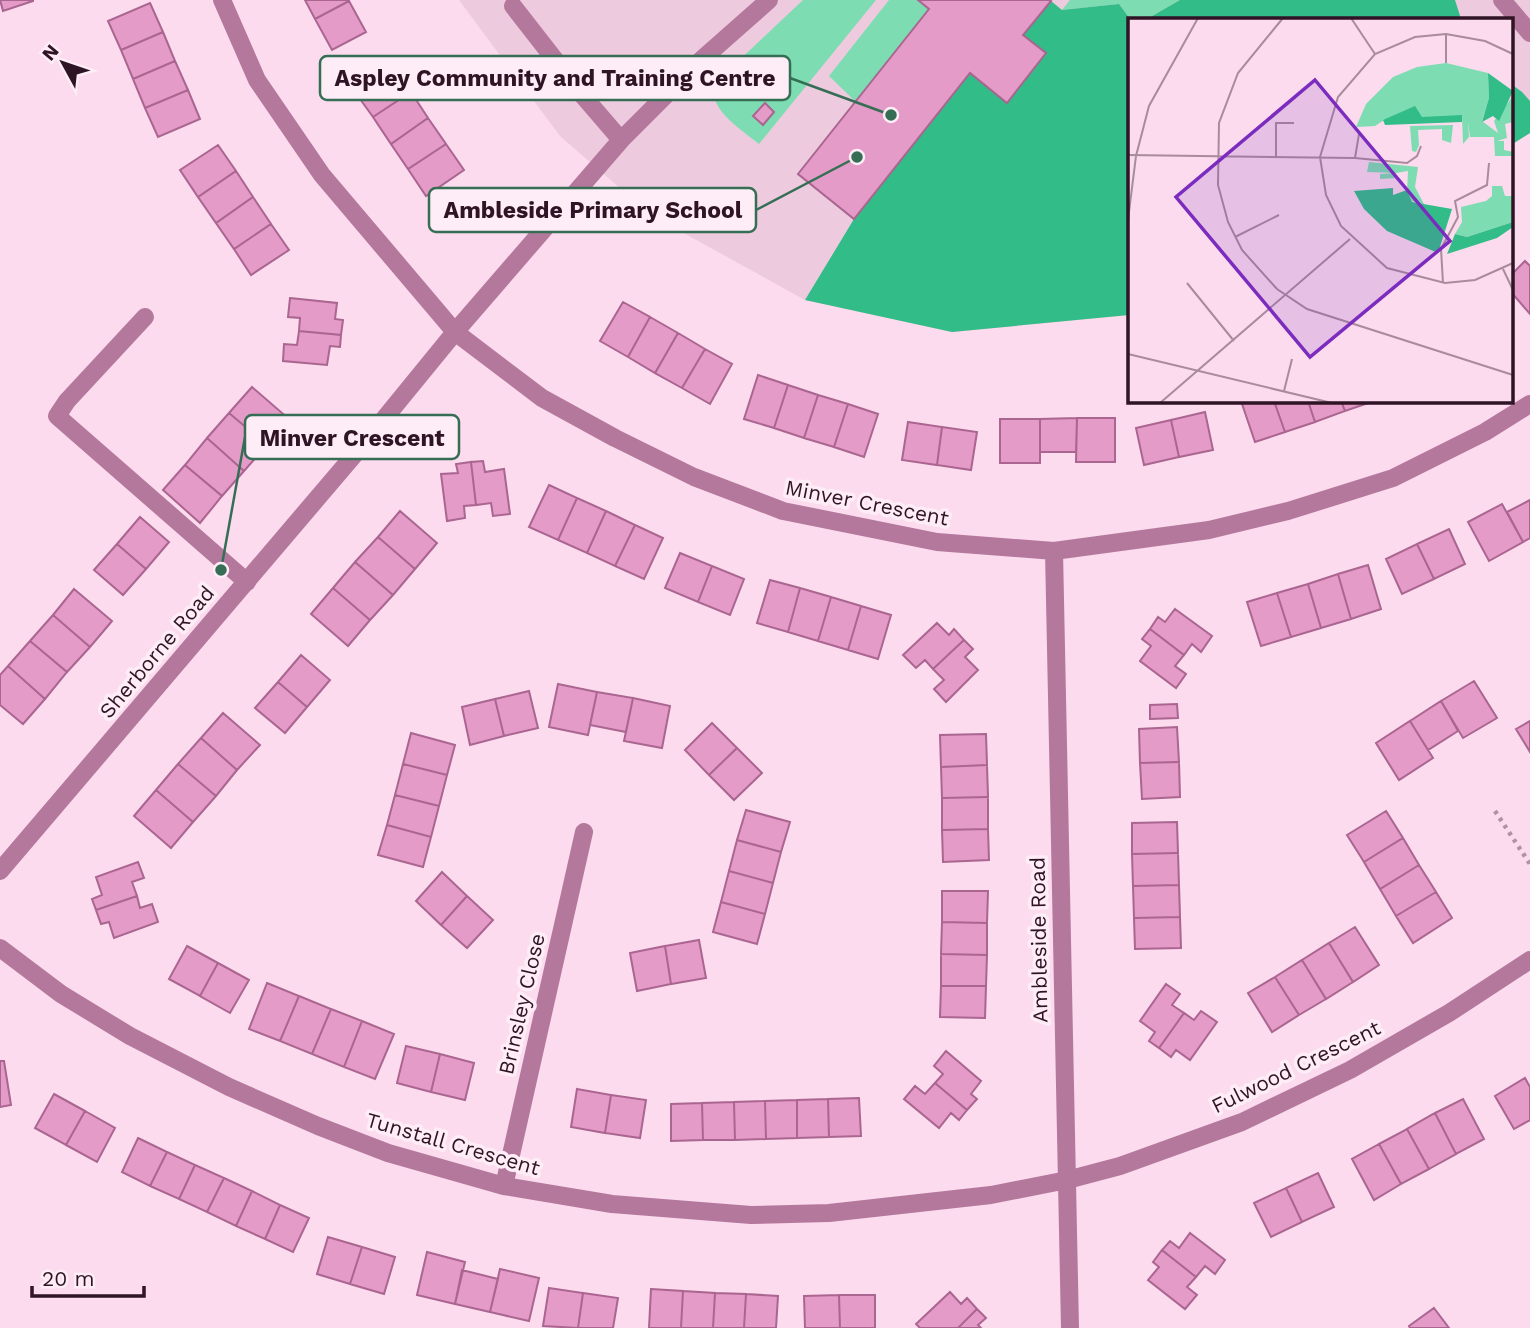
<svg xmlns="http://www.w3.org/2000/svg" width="1530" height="1328" font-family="'Work Sans',sans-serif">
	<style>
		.built { fill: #edcade }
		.green { fill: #7ddcb1 }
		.forest { fill: #31bc88 }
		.building { fill: #e59bc7; stroke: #aa6590; stroke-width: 2 }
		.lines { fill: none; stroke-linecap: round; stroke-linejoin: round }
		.path { stroke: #b092a4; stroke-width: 4.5; stroke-dasharray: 3.5 5; stroke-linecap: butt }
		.lane { stroke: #b5789d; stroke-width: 18 }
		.street { stroke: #b5789d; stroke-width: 18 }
		.labels { text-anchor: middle; stroke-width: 7; stroke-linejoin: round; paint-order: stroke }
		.street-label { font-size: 21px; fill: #2f1425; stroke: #feedf6 }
		.inset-road { fill: none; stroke: #a98b9d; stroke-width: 2 }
		.view { fill: #7b2cbf; fill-opacity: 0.15; stroke: #7b2cbf; stroke-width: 3.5 }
		.inset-edge { fill: none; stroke: #2f1425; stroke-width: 3.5 }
		.leader { fill: none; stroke: #366e55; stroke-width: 2.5 }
		.callout-dot { fill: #366e55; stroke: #feedf6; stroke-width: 2.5 }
		.callout { fill: #feedf6; stroke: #366e55; stroke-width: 2.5 }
		.callout-label { font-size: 23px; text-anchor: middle; font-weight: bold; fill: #2f1425 }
	</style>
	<rect width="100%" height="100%" fill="#fbdbed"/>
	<path class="built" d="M459,0H1530V133L1511,145V19H1129V315L952,332L805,300L651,215L560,136Z"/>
	<path class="green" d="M803,0H876L759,144C741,129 710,111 713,85Z
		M889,0H918L929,9L856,102L829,76Z
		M1070,0H1180L1147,19H1130L1119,4L1062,10Z"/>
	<path class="forest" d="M1180,0H1455L1461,19H1147Z
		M1051,1L1062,10L1119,4L1130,19L1129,315L952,332L805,300L854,219L970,73L1007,102L1045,53L1023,35Z
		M1511,84L1522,92L1530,101V133L1511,145Z"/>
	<path class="building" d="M0,0H33V1L3,11Z
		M305,0H349V1L315,19Z
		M918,0H1049L1051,1L1023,35L1046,53L1007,103L970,73L854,219L798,174L929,9Z
		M349,1L366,32L332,50L315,19Z
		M150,3L163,32L121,50L108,21Z
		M163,32L175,61L133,79L121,50Z
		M175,61L188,90L145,108L133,79Z
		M393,66L411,92L373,117L355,92Z
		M188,90L200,119L158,137L145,108Z
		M411,92L428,118L391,144L373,117Z
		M765,103L774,112L763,125L753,116Z
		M428,118L446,144L408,169L391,144Z
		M446,144L464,170L426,196L408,169Z
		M218,145L236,171L198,197L180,170Z
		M236,171L253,197L216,223L198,197Z
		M253,197L271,224L234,249L216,223Z
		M271,224L289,250L251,275L234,249Z
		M1525,261L1530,266V314L1511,292V275Z
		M290,298L337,303L335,319L343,320L341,335L299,331L300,318L288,317Z
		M623,302L650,317L628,357L600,341Z
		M650,317L678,333L655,373L628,357Z
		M299,331L341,335L340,347L330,346L327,365L283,361L284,344L297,345Z
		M678,333L705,349L682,388L655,373Z
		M705,349L732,364L710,404L682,388Z
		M758,375L788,385L774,428L744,419Z
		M788,385L818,395L804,438L774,428Z
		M252,387L289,419L267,445L229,413Z
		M818,395L848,404L834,447L804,438Z
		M1241,401H1274L1285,432L1255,442Z
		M1274,401H1308L1315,422L1285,432Z
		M1308,401H1341L1345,411L1315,422Z
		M1341,401H1374L1345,411Z
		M848,404L878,414L864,457L834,447Z
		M1205,412L1213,450L1179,457L1171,420Z
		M229,413L267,445L244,471L207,438Z
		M1077,418H1115V462H1076Z
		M1077,418L1076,452H1040V419Z
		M1000,419H1040V463H1000Z
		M1171,420L1179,457L1144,465L1136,428Z
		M908,422L942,427L937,465L902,460Z
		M942,427L977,432L971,470L937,465Z
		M207,438L244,471L222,496L185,465Z
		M483,461L485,472L504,469L510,514L493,516L491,503L476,505L471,462Z
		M471,462L476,505L464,506L465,518L447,521L441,474L458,473L456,464Z
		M185,465L222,496L200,523L163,490Z
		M549,485L577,498L558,540L529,527Z
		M577,498L606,511L587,553L558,540Z
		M1530,500V538L1523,542L1507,512Z
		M1502,504L1523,542L1489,561L1468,522Z
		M400,511L437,543L415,569L378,537Z
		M606,511L635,525L615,566L587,553Z
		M140,517L169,542L146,569L117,544Z
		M635,525L663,538L644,579L615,566Z
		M1449,529L1465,564L1434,579L1417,544Z
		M378,537L415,569L393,595L355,562Z
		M117,544L146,569L123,595L94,570Z
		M1417,544L1434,579L1402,594L1386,559Z
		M680,553L712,566L698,602L665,588Z
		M355,562L393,595L370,620L333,588Z
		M1368,565L1381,609L1351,619L1338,574Z
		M712,566L744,579L730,615L698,602Z
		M1338,574L1351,619L1321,628L1308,584Z
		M770,580L800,588L788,632L757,623Z
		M1308,584L1321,628L1291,637L1277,593Z
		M333,588L370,620L348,646L311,614Z
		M800,588L831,597L818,641L788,632Z
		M74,589L112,621L90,647L53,615Z
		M1277,593L1291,637L1261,646L1247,602Z
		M831,597L861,606L848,650L818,641Z
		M861,606L891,615L878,659L848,650Z
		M1175,609L1212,636L1201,652L1192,644L1184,655L1150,629L1158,617L1165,622Z
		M53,615L90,647L67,672L30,641Z
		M937,623L949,635L954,629L964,640L933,669L925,660L916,668L903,655Z
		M1150,629L1184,655L1175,666L1186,674L1176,688L1140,661L1151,646L1142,639Z
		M964,640L973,649L965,657L978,670L946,702L934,689L944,680L933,669Z
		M30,641L67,672L45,699L8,666Z
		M301,655L330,680L307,707L278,682Z
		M8,666L45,699L23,724L0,705V675Z
		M1474,681L1497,718L1463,738L1441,701Z
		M278,682L307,707L285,733L255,708Z
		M558,684L597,692L588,735L549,727Z
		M529,691L538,728L504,736L495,699Z
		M597,692L633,698L626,732L590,725Z
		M633,698L670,706L662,748L624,741Z
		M495,699L504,736L470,745L462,707Z
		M1441,701L1458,731L1428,750L1410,721Z
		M1177,704L1178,718L1150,719V705Z
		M223,713L260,745L237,770L201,738Z
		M1410,721L1433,758L1399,780L1376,743Z
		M1530,721V752L1516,729Z
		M712,723L737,748L709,775L685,750Z
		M1177,727L1179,762L1140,763L1139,729Z
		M411,733L455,745L447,775L403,764Z
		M986,734L987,765L941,767L940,735Z
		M201,738L237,770L216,796L178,764Z
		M737,748L762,773L734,800L709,775Z
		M1179,762L1180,797L1142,799L1140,763Z
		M178,764L216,796L193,822L156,790Z
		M403,764L447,775L439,806L395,795Z
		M987,765L988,797L942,798L941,767Z
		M156,790L193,822L171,848L134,816Z
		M395,795L439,806L431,837L387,825Z
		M988,797V829L942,830V798Z
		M746,810L790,822L781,852L737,840Z
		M1386,811L1403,838L1364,862L1347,835Z
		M1177,822L1178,853L1132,854V823Z
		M387,825L431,837L423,867L378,855Z
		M988,829L989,860L943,862L942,830Z
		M1403,838L1419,865L1380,889L1364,862Z
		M737,840L781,852L773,883L729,871Z
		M1178,853L1179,885L1133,886L1132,854Z
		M138,862L144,878L132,882L137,896L96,910L92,899L102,895L96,877Z
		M1419,865L1436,892L1396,916L1380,889Z
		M729,871L773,883L765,914L721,902Z
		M442,872L467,896L441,925L416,901Z
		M1179,885L1180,917L1134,918L1133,886Z
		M942,891H988L987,923L942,922Z
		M1436,892L1452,918L1413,943L1396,916Z
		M137,896L140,908L152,904L158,922L114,938L109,922L101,924L96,910Z
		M467,896L493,920L467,948L441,925Z
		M721,902L765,914L757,944L713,932Z
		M1180,917L1181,948L1135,949L1134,918Z
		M942,922L987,923V955L941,954Z
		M1355,927L1379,965L1353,982L1329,943Z
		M699,940L706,978L671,984L665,946Z
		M1329,943L1353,982L1326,999L1302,960Z
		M187,946L218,963L200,996L169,979Z
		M665,946L671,984L637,991L630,953Z
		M941,954L987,955L986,986H941Z
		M1302,960L1326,999L1299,1015L1275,977Z
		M218,963L249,980L230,1013L200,996Z
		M1275,977L1299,1015L1272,1032L1248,993Z
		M267,983L299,996L280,1041L249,1029Z
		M1166,984L1180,994L1172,1005L1184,1013L1159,1048L1149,1041L1155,1032L1140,1021Z
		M941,986H986L985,1018L940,1017Z
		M299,996L331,1009L312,1054L280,1041Z
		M331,1009L362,1021L344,1067L312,1054Z
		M1201,1011L1217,1022L1190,1060L1176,1050L1171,1057L1159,1048L1184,1013L1194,1020Z
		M362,1021L394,1034L375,1079L344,1067Z
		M406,1046L440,1054L431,1092L397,1083Z
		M946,1051L981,1081L971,1094L977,1099L967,1110L935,1083L943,1074L934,1066Z
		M440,1054L474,1063L465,1100L431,1092Z
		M0,1061H4L11,1105L0,1107Z
		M1525,1078L1530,1087V1120L1514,1129L1495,1096Z
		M935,1083L967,1110L959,1120L951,1113L939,1128L904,1099L915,1086L925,1094Z
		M577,1089L611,1095L605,1133L571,1127Z
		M54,1094L85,1111L66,1145L35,1128Z
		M611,1095L646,1100L640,1138L605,1133Z
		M859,1098L861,1136L829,1137L828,1099Z
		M828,1099L829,1137L797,1138V1100Z
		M1463,1099L1484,1139L1456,1154L1435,1113Z
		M797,1100V1138L766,1139L765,1101Z
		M765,1101L766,1139L735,1140L734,1102Z
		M734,1102L735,1140H703L702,1103Z
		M702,1103L703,1140L671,1141V1104Z
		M85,1111L115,1128L97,1162L66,1145Z
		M1435,1113L1456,1154L1429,1169L1407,1129Z
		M1407,1129L1429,1169L1401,1184L1379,1144Z
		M138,1138L167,1152L150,1186L122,1172Z
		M1379,1144L1401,1184L1374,1200L1352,1159Z
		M167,1152L195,1165L179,1199L150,1186Z
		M195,1165L224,1178L207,1212L179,1199Z
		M1318,1173L1334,1207L1302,1222L1286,1188Z
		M224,1178L252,1191L236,1226L207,1212Z
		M1286,1188L1302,1222L1271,1237L1254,1203Z
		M252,1191L280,1205L265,1239L236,1226Z
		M280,1205L309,1218L293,1252L265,1239Z
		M1190,1233L1225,1260L1215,1274L1205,1266L1196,1277L1162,1250L1170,1241L1179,1248Z
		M328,1237L362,1247L350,1284L317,1274Z
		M362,1247L395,1257L384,1294L350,1284Z
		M1162,1250L1196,1277L1187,1287L1197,1295L1185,1309L1148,1280L1159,1267L1153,1262Z
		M427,1252L465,1262L455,1304L417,1295Z
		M500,1269L539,1278L529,1321L490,1312Z
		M462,1270L498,1279L490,1312L455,1304Z
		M549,1288L583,1293L578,1328L543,1326Z
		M651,1289L683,1291L681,1328H649Z
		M683,1291L715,1293L713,1328H681Z
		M950,1292L961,1304L967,1298L977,1309L958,1328H920L916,1324Z
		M583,1293L618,1298L613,1328H578Z
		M715,1293L746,1294L744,1328H713Z
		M746,1294L778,1296L776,1328H744Z
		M839,1295L840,1328H805L804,1296Z
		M839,1295H875V1328H840Z
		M1434,1308L1449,1328H1410L1409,1326Z
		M977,1309L986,1318L978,1325L981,1328H958Z"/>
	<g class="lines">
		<path class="path" d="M1495,811L1530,864"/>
		<path class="lane" d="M1502,0L1530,33
			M513,6L584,97L621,140
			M145,317L67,401L57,416L247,582
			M455,332L621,140L700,61L769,0"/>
		<path class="street" d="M222,0L257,80L322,175L455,332L542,398L615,438L694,477L783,511L937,542L1054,551L1209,530L1288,511L1393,478L1485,432L1530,404
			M1054,551L1070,1328
			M0,871L366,441L455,332
			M0,948L61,994L130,1036L229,1087L318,1126L388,1153L504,1186L612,1204L751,1215L829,1213L991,1195L1067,1180L1120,1166L1242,1122L1350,1070L1449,1013L1530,960
			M504,1186L584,832"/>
	</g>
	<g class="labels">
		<g class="street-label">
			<text transform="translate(867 503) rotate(11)" y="7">Minver Crescent</text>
			<text transform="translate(157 652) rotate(-50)" y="7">Sherborne Road</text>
			<text transform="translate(1039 940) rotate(-91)" y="7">Ambleside Road</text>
			<text transform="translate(522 1004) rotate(-77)" y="7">Brinsley Close</text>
			<text transform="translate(1296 1067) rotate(-26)" y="7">Fulwood Crescent</text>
			<text transform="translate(453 1144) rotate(16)" y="7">Tunstall Crescent</text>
		</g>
	</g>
	<g transform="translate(1128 18)">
		<rect width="385" height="385" fill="#fbdbed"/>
		<path d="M318,45L360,55L361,80L354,103L370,115L366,103L385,78V104L377,106L379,120L369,123H376V132L385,134V138H367L366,119H342L340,104L341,119L335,126L334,98L256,102L247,108L228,109L238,86L265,59L289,49ZM325,107L323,125L314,122V111L290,112L291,127L288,134L284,133L282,108ZM241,144L290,149L287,169L297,188L284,183L279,174L280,153L268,155V160L252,161V156L268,155L239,154ZM364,168H374L377,178H385V204L339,219L327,216L334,204L333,189L358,183L364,178Z" fill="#7ddcb1"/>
		<path d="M360,55L385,73L371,103L365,98L354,104L361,80ZM287,88L294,99L334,97V104L257,107L255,102ZM265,170V177L279,172L284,184L324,191L310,235L259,213L236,191L226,173ZM385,204V209L369,220L319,236L327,216L339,219Z" fill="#31bc88"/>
		<path class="inset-road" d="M155,0L110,55L91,105L90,167L100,204L114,232L149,271L179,291L385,357M223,0L247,36M318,16V45M385,36L357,23L318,16L287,19L247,36L210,79L192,139L198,177L213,208L259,250L317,265L347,262L385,245M0,137L227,140L279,145L289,138L293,128M148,139V105H166M227,140L231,116M0,202L8,138L21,88L70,0M107,219L151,197M375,251L385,272M59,265L106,323M315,265L313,231L330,199L327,183L359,167L361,145M0,336L204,385M156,373L164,341M32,385L222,221"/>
		<path class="view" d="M187,62L322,223L182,339L48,179Z"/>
		<rect width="385" height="385" class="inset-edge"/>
	</g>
	<path class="leader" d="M891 115L790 78M857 157L756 210M221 570L245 437"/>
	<g class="callout-dot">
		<circle cx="891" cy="115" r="7"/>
		<circle cx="857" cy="157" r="7"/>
		<circle cx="221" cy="570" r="7"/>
	</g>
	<g class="callout">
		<rect x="320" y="56" width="470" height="44" rx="7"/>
		<rect x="429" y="188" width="327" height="44" rx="7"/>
		<rect x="245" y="415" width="214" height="44" rx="7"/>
	</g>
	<g class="callout-label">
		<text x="555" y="86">Aspley Community and Training Centre</text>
		<text x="593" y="218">Ambleside Primary School</text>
		<text x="352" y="446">Minver Crescent</text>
	</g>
	<g transform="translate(63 63) rotate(310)" stroke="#feedf6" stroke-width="5" paint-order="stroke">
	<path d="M0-5L12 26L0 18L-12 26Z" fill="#2f1425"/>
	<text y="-10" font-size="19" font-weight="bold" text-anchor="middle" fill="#2f1425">N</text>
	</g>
	<path d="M32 1286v10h112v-10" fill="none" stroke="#2f1425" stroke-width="3.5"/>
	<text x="42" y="1286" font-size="21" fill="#2f1425" stroke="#feedf6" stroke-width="5" paint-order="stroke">20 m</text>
</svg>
